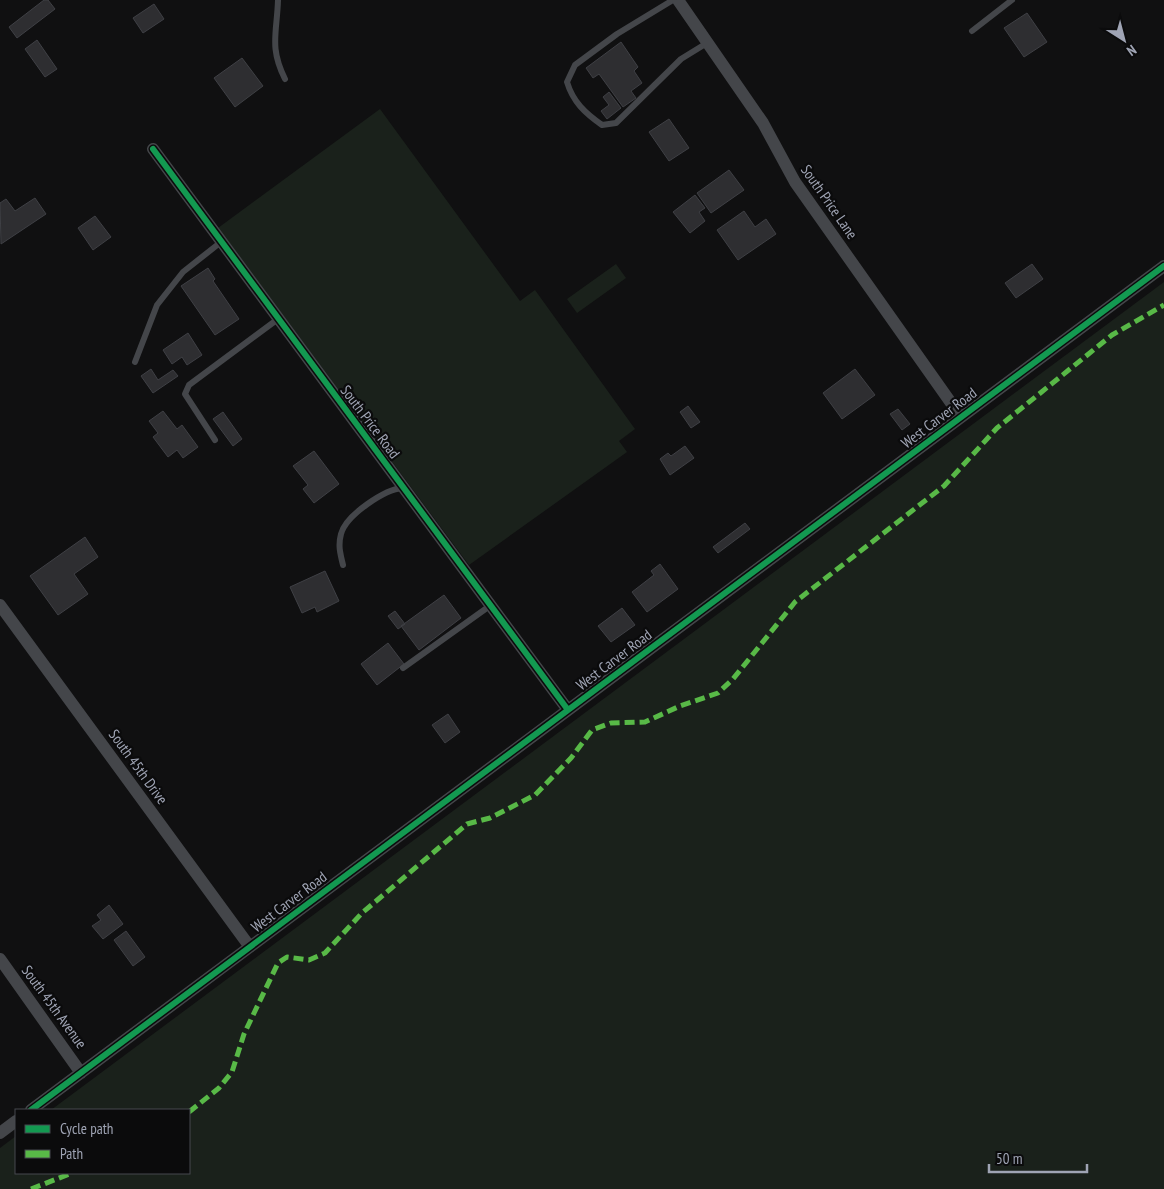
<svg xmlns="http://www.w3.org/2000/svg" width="1164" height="1189" font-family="'PT Sans Narrow',sans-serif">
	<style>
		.green { fill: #1a211b }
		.building { fill: #2e2e31; stroke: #3f4045 }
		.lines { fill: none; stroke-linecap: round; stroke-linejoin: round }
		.service { stroke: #44464a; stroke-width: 6 }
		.minor { stroke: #44464a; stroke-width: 12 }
		.quiet { stroke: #58b947; stroke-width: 5; stroke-dasharray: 10 5; stroke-linecap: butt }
		.cycleway-casing { stroke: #0b0b0c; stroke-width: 9 }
		.cycleway { stroke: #139951; stroke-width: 6 }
		.labels { text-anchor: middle; stroke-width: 4.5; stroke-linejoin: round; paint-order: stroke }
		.street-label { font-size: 15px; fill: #9fa4b4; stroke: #0b0b0c }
	</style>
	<rect width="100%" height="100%" fill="#101011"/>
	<path class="green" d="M380,109L520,301L535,290L635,429L619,441L627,452L469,565L218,228Z
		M616,264L626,278L577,313L567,299Z
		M1164,282V1189H0V1148L16,1136V1173H189V1110H51Z"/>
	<path class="building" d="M44,0H48L55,9L17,38L9,27Z
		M154,4L164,19L143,33L133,18Z
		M1027,13L1047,42L1024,57L1004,28Z
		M37,40L57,69L45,77L25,49Z
		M621,42L638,67L634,71L642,83L631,91L636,98L623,107L599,74L593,78L586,68Z
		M242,58L263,86L235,107L214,78Z
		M609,92L621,108L607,119L601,111L609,105L603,97Z
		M669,119L689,148L669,161L649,132Z
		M729,170L744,190L711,213L697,193Z
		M695,195L705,208L699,212L705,221L690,233L673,212Z
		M35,198L46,214L1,244L0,203L6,199L15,211Z
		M744,211L755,227L766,219L776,234L738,260L717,230Z
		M95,216L111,237L93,250L78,228Z
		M1032,264L1043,279L1016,298L1005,283Z
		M208,268L215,279L213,281L239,319L215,335L181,286Z
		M188,333L202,355L187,365L182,357L172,364L163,350Z
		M151,369L158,380L173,370L178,376L153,393L141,376Z
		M855,369L875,395L842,419L823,393Z
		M688,406L700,422L691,428L680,412Z
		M898,409L910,424L902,430L890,414Z
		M163,411L177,429L182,425L198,447L183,458L177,450L168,457L153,437L158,433L149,421Z
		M223,412L242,439L233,446L213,419Z
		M685,446L694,458L670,475L660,459L668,453L671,456Z
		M314,451L339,484L314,503L303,489L308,485L293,466Z
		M745,523L750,529L718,553L713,547Z
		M85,537L98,557L74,574L88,594L58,615L30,576Z
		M660,564L678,589L647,612L632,592L654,575L651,571Z
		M325,571L339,601L317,612L315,607L302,613L290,587Z
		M444,595L461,618L419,650L401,626Z
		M622,608L635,625L611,642L598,626Z
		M395,611L405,624L398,629L388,616Z
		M388,643L404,664L377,685L361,664Z
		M448,714L460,732L445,743L432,725Z
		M109,905L123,924L103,939L92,926L101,920L97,915Z
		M126,931L145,957L133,966L114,940Z"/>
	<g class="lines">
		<path class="service" d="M278,0C277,33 269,47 285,79
			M673,0L617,34L575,65L567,82C573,102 585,113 602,125L616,123L681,59L707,43
			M972,31L1012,0
			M135,362L157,305L183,272L221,242
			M215,440L185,394L189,385L278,319
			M343,565C340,553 338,545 341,534C346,515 385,489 403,488
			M403,668L491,605"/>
		<path class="minor" d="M678,0L763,123L795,182L961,417
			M153,149L568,710
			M0,605L250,947
			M0,959L81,1073
			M31,1110L1164,266
			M0,1133L16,1121"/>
		<path class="quiet" d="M189,1112L219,1088L232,1072L244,1034L278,963L287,957L309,960L325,953L362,913L467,824L490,818L535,795L571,758L592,730L611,723L645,722L680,706L718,693L733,679L795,602L944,486L997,428L1112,335L1164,305
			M31,1189L72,1173"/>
		<defs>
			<path id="cycleway" d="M153,149L568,710
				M31,1110L1164,266"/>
		</defs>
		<use href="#cycleway" class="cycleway-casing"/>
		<use href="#cycleway" class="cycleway"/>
	</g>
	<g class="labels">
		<g class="street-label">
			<text transform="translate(829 202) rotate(55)" y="5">South Price Lane</text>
			<text transform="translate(939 418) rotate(-37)" y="5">West Carver Road</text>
			<text transform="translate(370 422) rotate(53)" y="5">South Price Road</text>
			<text transform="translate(614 660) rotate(-37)" y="5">West Carver Road</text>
			<text transform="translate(138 767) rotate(54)" y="5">South 45th Drive</text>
			<text transform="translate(289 902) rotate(-37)" y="5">West Carver Road</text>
			<text transform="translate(54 1007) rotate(54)" y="5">South 45th Avenue</text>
		</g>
	</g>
	<rect x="15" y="1109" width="175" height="65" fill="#0b0b0c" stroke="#46484f"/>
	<rect x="25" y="1125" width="25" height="8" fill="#139951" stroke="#46484f"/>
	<text x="60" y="1134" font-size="15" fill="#9fa4b4">Cycle path</text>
	<rect x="25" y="1150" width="25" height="8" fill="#58b947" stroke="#46484f"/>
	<text x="60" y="1159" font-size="15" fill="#9fa4b4">Path</text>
	<g transform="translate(1124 40) rotate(144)" stroke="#0b0b0c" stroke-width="4" paint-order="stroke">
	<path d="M0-4L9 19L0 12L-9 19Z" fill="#9fa4b4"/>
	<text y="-8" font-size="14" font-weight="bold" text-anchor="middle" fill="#9fa4b4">N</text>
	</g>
	<path d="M989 1164v8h98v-8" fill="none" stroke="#9fa4b4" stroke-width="2.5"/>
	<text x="996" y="1164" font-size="15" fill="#9fa4b4" stroke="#0b0b0c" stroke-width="4" paint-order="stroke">50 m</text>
</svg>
